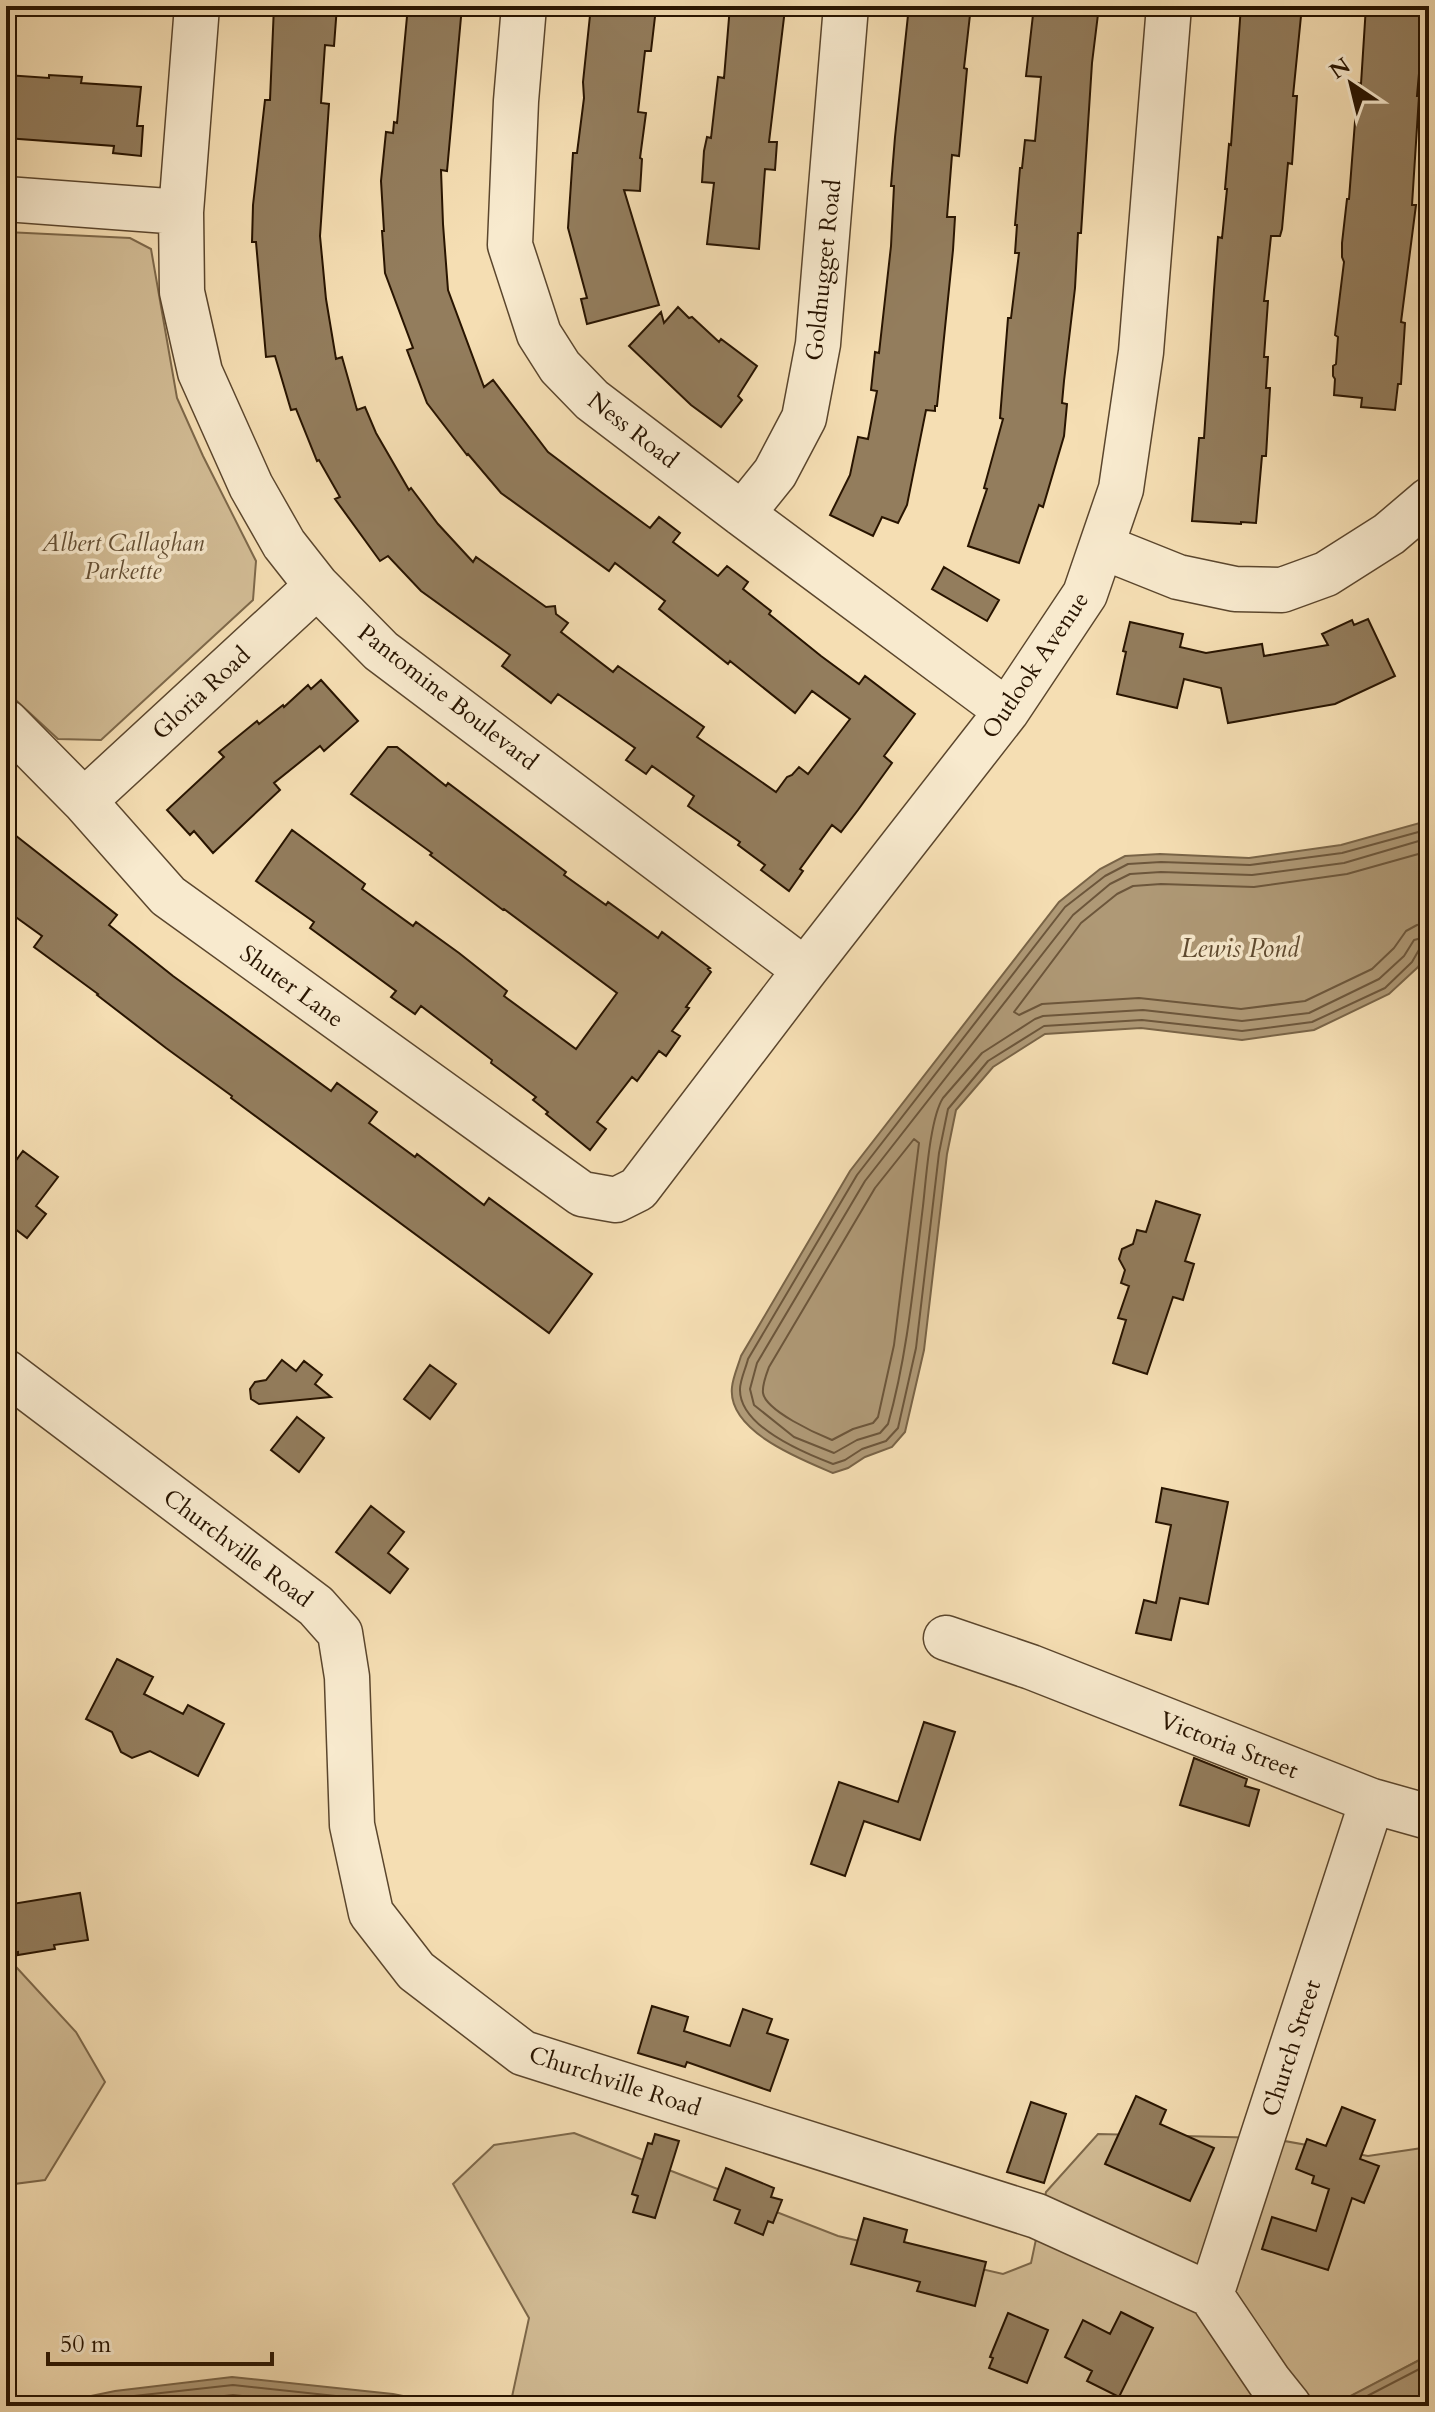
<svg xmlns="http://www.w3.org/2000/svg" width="1435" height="2412" font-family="Cardo,serif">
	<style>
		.green { fill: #d2bc95; stroke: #7d684a; stroke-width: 2 }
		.water { fill: #af9976; stroke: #796447; stroke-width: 2 }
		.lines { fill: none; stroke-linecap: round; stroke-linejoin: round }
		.shore { stroke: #6c563b; stroke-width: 2 }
		.building { fill: #937d5d; stroke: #281400; stroke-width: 2 }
		.minor-casing { stroke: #5b462d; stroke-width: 47 }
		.minor { stroke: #f8eace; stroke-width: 44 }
		.labels { text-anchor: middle; stroke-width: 7; stroke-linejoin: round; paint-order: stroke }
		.street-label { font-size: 24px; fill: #281400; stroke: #f8eace }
		.park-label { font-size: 24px; font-style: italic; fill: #644f34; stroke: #f8eace }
		.water-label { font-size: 26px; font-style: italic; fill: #5e492f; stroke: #f8eace }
	</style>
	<rect width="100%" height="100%" fill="#f5deb3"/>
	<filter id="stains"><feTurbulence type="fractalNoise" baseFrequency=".0025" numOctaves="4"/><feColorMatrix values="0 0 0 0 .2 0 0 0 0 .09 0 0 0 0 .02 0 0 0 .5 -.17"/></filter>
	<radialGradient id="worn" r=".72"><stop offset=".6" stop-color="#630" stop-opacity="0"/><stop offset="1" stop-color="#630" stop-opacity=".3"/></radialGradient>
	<path class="green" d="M6,232L130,238L151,249L177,398L203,456L256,561L253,600L101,740L58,739L6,691Z
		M6,1956L76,2032L105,2082L45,2180L6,2185Z
		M574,2133L838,2236L1003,2274L1031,2263L1046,2192L1098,2134L1268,2138L1368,2156L1429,2147V2355L1333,2406H510L529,2318L453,2184L494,2145Z"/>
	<path class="water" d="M1429,801V948L1418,967L1389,994L1314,1030L1242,1040L1141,1028L1045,1034L993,1067L956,1110L947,1154L924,1350L905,1432L892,1447L865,1457L848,1468L833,1473C800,1459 727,1431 732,1387C733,1377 738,1366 741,1356L850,1171L1059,902L1100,869L1125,856L1160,854L1249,858L1341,845L1420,823Z
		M1429,2355V2406H1333L1335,2404Z
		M232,2377L393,2394L453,2406H43L115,2391Z"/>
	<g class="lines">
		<path class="shore" d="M1429,822L1422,831L1342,853L1250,865L1161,862L1128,864L1105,876L1065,907L857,1175L748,1359C746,1368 740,1380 740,1389C739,1426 804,1453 833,1464L845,1460L862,1449L886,1441L898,1428L916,1348L939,1153L948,1109L988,1061L1044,1026L1142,1020L1242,1031L1312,1022L1385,988L1412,962L1420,948L1429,946
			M1429,838L1344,863L1252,875L1161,872L1130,874L1110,884L1073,915L865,1181L757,1363L750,1389L754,1405L794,1437L834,1453L857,1440L880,1433L888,1424C908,1353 914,1279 923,1206C926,1180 930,1118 943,1098L982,1053L1035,1019L1043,1016L1143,1010L1242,1021L1309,1013L1379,979L1404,956L1414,940L1429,936
			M1429,851L1347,874L1254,887L1161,884L1133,886L1117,894L1081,923L1014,1012L1019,1015L1042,1004L1139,998L1241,1009L1305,1001L1372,969L1394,948L1406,931L1417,925L1429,923
			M914,1139L919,1143L894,1345L878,1417L873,1423L853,1429L832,1440C817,1434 766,1411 763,1393C762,1385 766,1375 769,1367L875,1188Z
			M81,2406L116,2398L233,2385L392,2402L412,2406
			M138,2406L233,2395L335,2406
			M1348,2406L1429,2364"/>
	</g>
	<path class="building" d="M274,6H337L334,46L325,45L321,103L329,104L320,236L326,299L336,359L342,357L357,410L365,407L376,433L409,490L411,488L438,524L473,562L476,557L546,607L555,606L556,614L568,623L561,632L613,672L618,666L704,727L697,737L776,792L787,777L792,775L799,767L808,774L850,719L812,691L795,713L730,661L728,664L659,609L665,601L615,563L609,571L501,493L468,454L467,455L427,403L407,350L413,348L385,273L382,231H384L381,181L386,132L393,133L394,122L397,123L408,6H462L447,171L441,170L443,224L448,290L484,387L493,380L548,452L601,492L650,528L659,517L680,533L673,542L718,576L727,566L748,582L743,589L771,611L769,614L821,656L859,684L865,676L915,714L884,756L892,763L858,810L841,832L832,825L800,869L803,871L789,891L761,870L765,865L738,845L740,842L688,806L694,796L652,766L646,774L626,760L635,748L558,694L551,703L502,666L510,655L421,591L388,556L380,561L335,499L340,497L319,460L317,461L296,409L291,410L275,356L266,357L256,242H252L253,205L265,100H270Z
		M591,6L656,8L651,51H645L638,112L646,113L640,158L642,159L640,191L624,190L659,305L587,324L581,299L587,298L568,228L573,153H577L584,98L583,82Z
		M730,6H780V8L785,9L769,142H777L775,170L765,169L759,249L707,244L714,183L702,182L704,151L707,137L711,138L718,77L724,78Z
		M909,6H971L964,68L967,69L959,156L952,155L947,217H955L953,250L937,406H935V411L926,410L907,505L898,523L882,517L873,536L830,515L850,475L858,437L868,439L877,391L871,390L875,352L879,353L891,246L894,186H891L895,137Z
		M1034,6H1099L1092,63L1081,233H1078L1075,288L1064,381L1062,403L1067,404L1064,436L1043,507L1039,505L1019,563L968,546L987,489L984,488L1003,419L1000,418L1008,318H1011L1019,253H1015L1017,225H1015L1020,168H1022L1025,140L1035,141L1041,77L1026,76Z
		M1241,6H1302L1293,96H1297L1292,164L1288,163L1282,229L1280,236H1271L1264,301H1268L1264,357H1268L1266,388H1270L1266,456H1262L1256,523L1241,522V524L1192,521L1199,438H1204L1214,290L1218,237L1222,238L1227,189H1225L1229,144L1231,145Z
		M1366,6H1425L1417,96H1419L1412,205H1416L1401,322L1405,323L1401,384H1398L1395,410L1361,407L1362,398L1334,395L1335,379L1333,376V366L1336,364L1338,337L1335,335L1344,262L1342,257V243L1347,199H1349L1358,83L1361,84Z
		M6,75L49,78V75L82,77L81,83L141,87L137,126H143L141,156L113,153L114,146L6,138Z
		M678,307L689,318L692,317L719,342L721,339L757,366L738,396L742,400L721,427L691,405L629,346L661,312L664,323Z
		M944,567L999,600L987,621L932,589Z
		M1368,619L1395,676L1335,704L1228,723L1221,688L1184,679L1177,708L1117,694L1126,652L1123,651L1130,622L1183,634L1180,647L1206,653L1262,644L1264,656L1328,645L1322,634L1352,620L1354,625Z
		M321,680L358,721L324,751L320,746L274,783L280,790L213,853L194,831L190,835L167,810L224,757L219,752L257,721L259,724L283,705L284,707L308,685L311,689Z
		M388,747H397L446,786L448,783L566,872L564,875L606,905L608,902L658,938L662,932L710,968L708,969L711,972L686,1007L689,1008L672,1031L680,1036L666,1056L659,1051L637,1081L632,1077L597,1122L606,1129L590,1150L546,1114L548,1112L533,1100L536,1097L491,1063L492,1060L421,1006L415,1014L391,997L396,991L310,928L314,922L256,881L292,830L365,884L362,889L413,926L416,922L459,953L507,991L504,996L576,1049L617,993L504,909L503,910L430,855L432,853L351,794Z
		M6,828L117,915L109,925L173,976L331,1091L337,1083L377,1112L369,1123L415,1157L417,1154L484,1205L489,1198L592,1274L549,1333L231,1098L232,1096L166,1048L97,995L98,994L34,947L42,936L6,910Z
		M23,1151L58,1177L36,1206L46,1214L27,1238L6,1222V1174Z
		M1156,1201L1200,1215L1185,1261L1194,1264L1183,1300L1173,1297L1147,1374L1113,1363L1126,1320L1118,1318L1129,1286L1121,1283L1125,1270L1119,1259L1122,1249L1133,1244L1137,1230L1146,1232Z
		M282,1360L296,1371L304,1361L322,1375L315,1384L331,1397L259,1404L251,1399L250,1389L255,1382L266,1380Z
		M430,1365L456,1384L430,1419L404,1399Z
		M297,1417L324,1438L299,1472L271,1450Z
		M1162,1488L1228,1502L1208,1604L1180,1598L1171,1640L1136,1633L1144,1600L1156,1603L1171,1525L1156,1522Z
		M371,1506L404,1532L388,1553L408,1569L390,1593L336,1552Z
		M117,1659L153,1677L144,1694L183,1714L188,1705L224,1724L198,1776L150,1751L132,1758L121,1752L112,1732L86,1719Z
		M924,1722L955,1732L920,1840L864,1821L845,1876L811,1864L839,1782L898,1802Z
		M1194,1758L1247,1779L1245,1786L1259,1790L1249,1826L1180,1805Z
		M80,1893L88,1940L54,1945L55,1949L18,1955V1952L6,1954V1905Z
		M652,2006L688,2017L684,2031L730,2046L743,2009L772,2019L767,2033L788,2040L770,2091L687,2062L685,2067L638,2053Z
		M1136,2096L1166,2110L1160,2124L1214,2148L1190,2201L1105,2164Z
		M1031,2102L1066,2114L1044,2183L1007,2172Z
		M1342,2107L1375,2120L1360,2159L1379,2166L1364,2203L1352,2198L1328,2270L1262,2249L1272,2217L1316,2231L1329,2189L1312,2183L1314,2176L1296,2169L1307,2139L1326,2146Z
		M655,2134L679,2141L655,2218L633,2212L638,2196L632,2194L648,2143L652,2144Z
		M726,2168L774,2188L771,2197L782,2200L773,2223L768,2221L763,2235L735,2223L740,2210L714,2200Z
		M864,2218L907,2230L904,2242L986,2262L975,2306L917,2291L920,2282L851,2264Z
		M1121,2312L1153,2328L1119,2397L1087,2381L1092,2371L1065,2357L1083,2320L1110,2334Z
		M1008,2313L1048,2330L1027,2383L989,2368L993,2358L990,2357Z"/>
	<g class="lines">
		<defs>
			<path id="minor" d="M197,6L181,212L182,292L200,372L251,486L284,544L317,586L381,651L805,970
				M524,6L516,101L510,245L539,334L560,367L592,400L742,514L1007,711
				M6,199L181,212
				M742,514L775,473L804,418L818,344L846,6
				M1103,547L1178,577L1235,589L1282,590L1326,574L1389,534L1429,500
				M6,722L84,801L168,896L582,1194L616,1200L638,1189L805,970L1007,711L1085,594L1121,489L1141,352L1169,6
				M84,801L317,586
				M6,1372L316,1606L340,1633L347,1677L352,1825L371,1913L416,1971L523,2053L1037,2216L1211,2295L1269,2381L1289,2406
				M946,1638L1031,1667L1372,1801L1429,1817
				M1211,2295L1372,1801"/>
		</defs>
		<use href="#minor" class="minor-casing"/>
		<use href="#minor" class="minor"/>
	</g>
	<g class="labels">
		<g class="street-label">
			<text transform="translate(823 270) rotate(-84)" y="8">Goldnugget Road</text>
			<text transform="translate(633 430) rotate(38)" y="8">Ness Road</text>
			<text transform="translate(1035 665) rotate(-56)" y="8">Outlook Avenue</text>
			<text transform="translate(201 693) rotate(-43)" y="8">Gloria Road</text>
			<text transform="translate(448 697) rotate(38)" y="8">Pantomine Boulevard</text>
			<text transform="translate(292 986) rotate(36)" y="8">Shuter Lane</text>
			<text transform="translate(238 1548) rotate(37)" y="8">Churchville Road</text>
			<text transform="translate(1229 1745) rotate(21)" y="8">Victoria Street</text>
			<text transform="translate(1291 2048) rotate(-72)" y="8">Church Street</text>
			<text transform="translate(615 2081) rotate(18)" y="8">Churchville Road</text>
		</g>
		<g class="park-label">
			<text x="123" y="551">Albert Callaghan<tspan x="123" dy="28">Parkette</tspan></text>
		</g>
		<g class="water-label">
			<text x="1240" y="957">Lewis Pond</text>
		</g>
	</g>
	<rect width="1435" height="2412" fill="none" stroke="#f5deb3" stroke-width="32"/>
	<rect x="8" y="8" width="1419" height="2396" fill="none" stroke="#281400" stroke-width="4"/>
	<rect x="16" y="16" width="1403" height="2380" fill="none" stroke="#281400" stroke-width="2"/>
	<g transform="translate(1351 84) rotate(325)" stroke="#f8eace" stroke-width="6" paint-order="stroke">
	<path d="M0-6L14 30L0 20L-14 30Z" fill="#281400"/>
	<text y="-12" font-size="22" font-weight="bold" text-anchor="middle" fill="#281400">N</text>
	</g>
	<path d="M48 2352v12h224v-12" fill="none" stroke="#281400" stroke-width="4"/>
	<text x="60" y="2352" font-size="24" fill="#281400" stroke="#f8eace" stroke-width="6" paint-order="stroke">50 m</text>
	<rect width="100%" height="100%" filter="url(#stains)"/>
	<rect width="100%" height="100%" fill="url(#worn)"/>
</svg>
